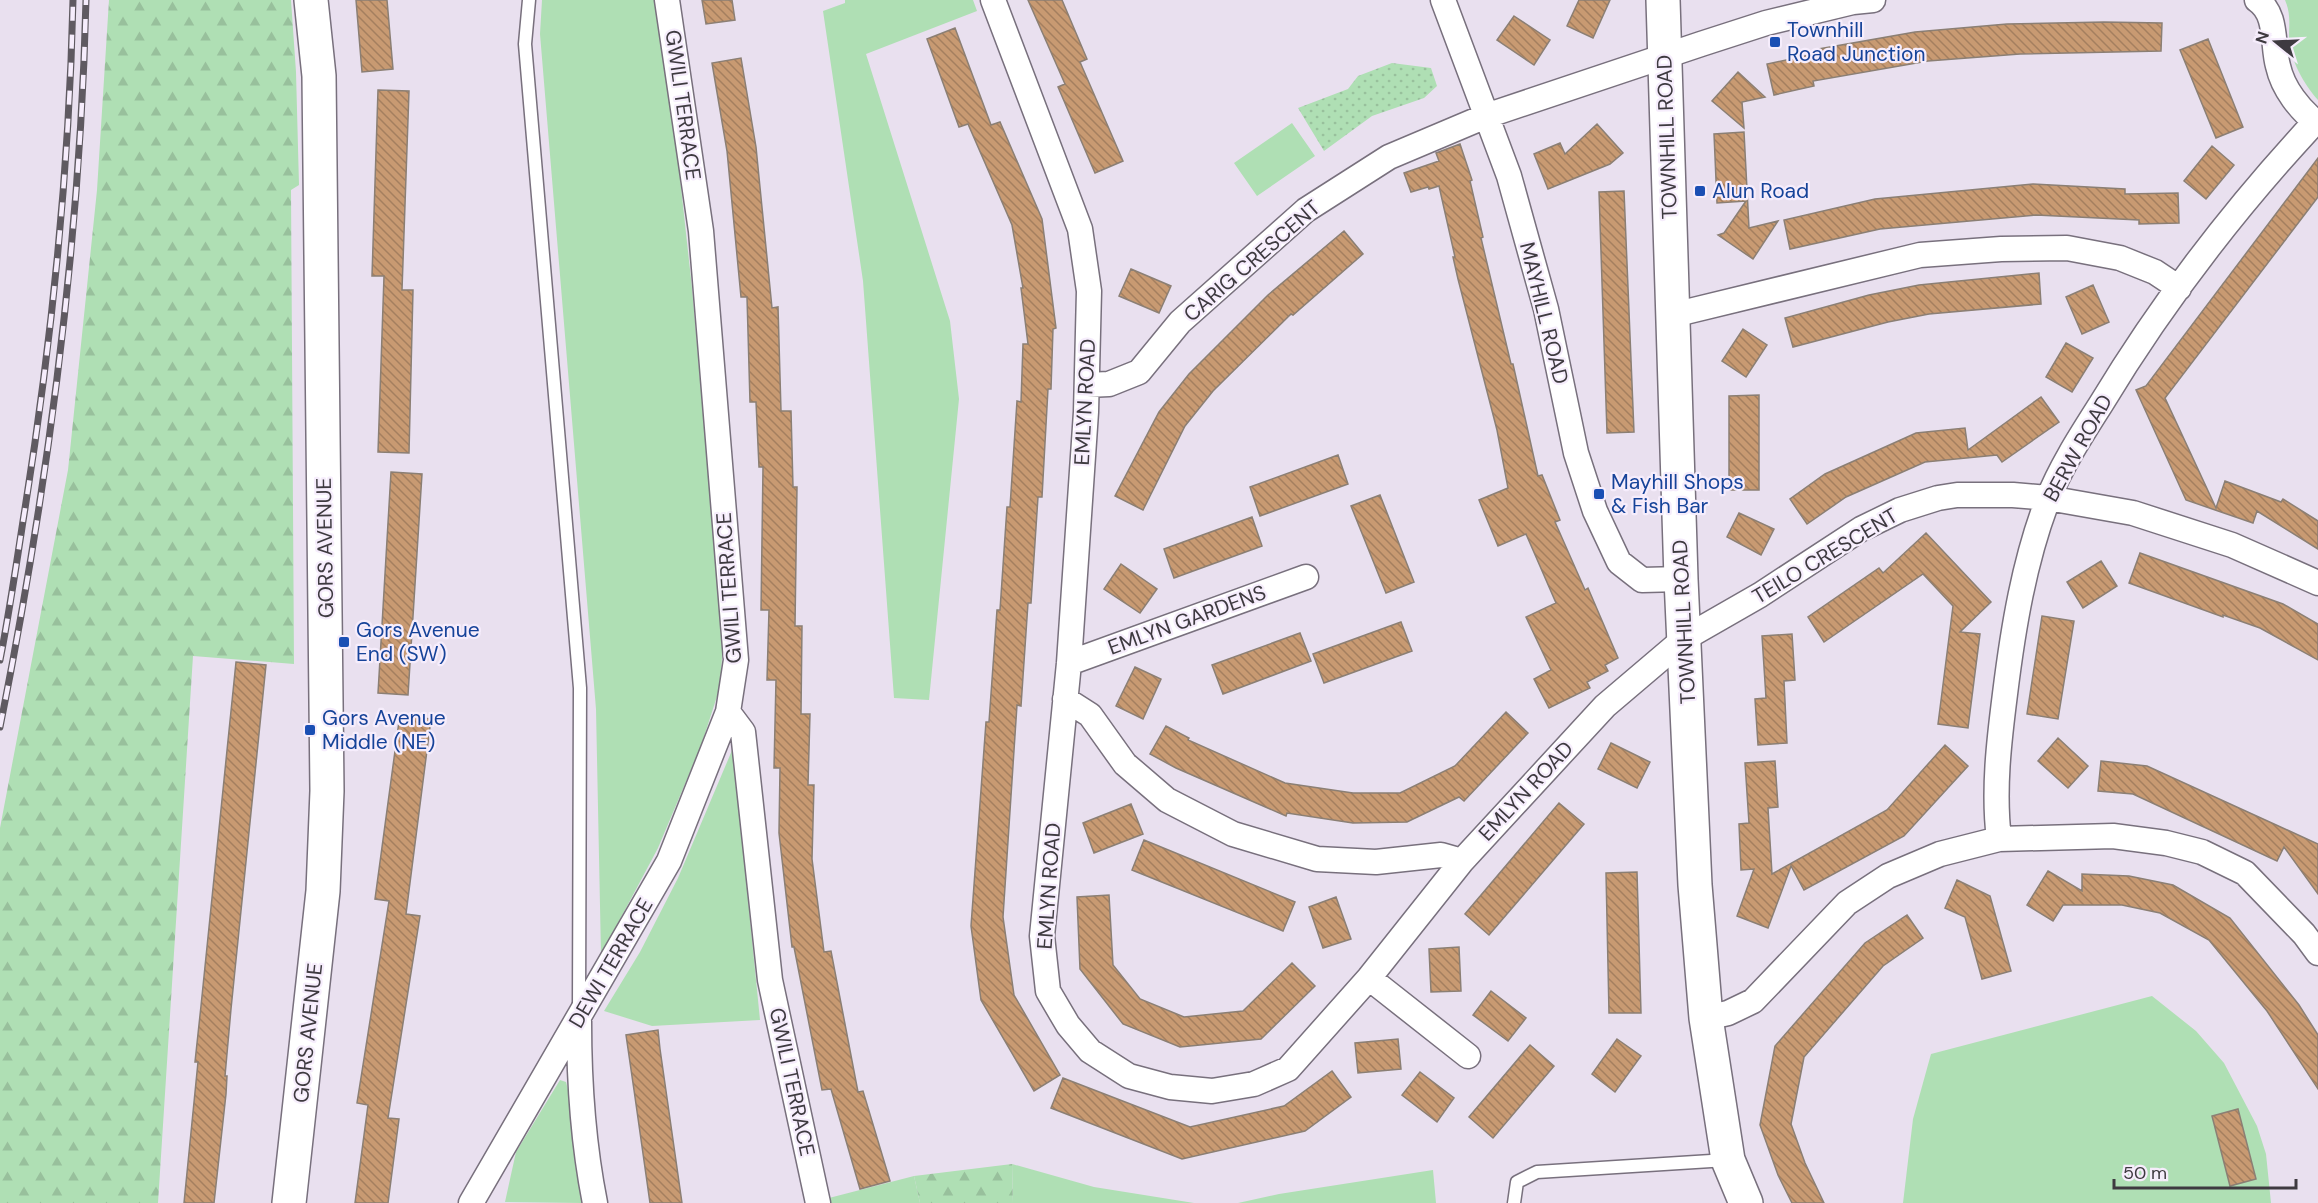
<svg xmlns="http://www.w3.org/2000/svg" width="2318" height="1203" font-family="'DM Sans',sans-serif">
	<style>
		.green { fill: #afdfb4 }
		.forest { fill: url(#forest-firs) }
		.park { fill: url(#park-dots) }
		.building { fill: url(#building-back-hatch); stroke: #8b7f74; stroke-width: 1.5 }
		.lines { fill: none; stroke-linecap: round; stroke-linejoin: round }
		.lane-casing { stroke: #78707d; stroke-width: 15 }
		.street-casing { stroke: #78707d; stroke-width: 27 }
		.secondary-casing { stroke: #78707d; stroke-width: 36 }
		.lane { stroke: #fff; stroke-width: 12 }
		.street { stroke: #fff; stroke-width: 24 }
		.secondary { stroke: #fff; stroke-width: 33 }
		.rail-casing { stroke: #5f5a61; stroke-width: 7 }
		.rail { stroke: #f6edfc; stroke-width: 4.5; stroke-dasharray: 14; stroke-linecap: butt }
		.transit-dot { fill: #1a4fb4; stroke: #f6edfc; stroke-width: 2 }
		.labels { text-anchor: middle; stroke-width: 4.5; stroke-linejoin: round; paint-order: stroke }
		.transit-label { font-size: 21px; fill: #164399; stroke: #f6edfc; text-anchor: start }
		.street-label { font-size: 21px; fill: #3e3a40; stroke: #f6edfc }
	</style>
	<defs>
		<pattern id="forest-firs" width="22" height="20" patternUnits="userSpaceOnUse" patternTransform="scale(1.5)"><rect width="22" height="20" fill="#afdfb4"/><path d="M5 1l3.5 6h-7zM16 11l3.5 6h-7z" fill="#98c09c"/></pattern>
		<pattern id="park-dots" width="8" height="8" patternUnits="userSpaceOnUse" patternTransform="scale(1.5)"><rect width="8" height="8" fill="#afdfb4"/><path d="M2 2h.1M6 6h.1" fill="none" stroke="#98c09c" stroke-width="1.8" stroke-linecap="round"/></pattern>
		<pattern id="building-back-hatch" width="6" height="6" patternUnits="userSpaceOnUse" patternTransform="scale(1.5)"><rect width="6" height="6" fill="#c89a72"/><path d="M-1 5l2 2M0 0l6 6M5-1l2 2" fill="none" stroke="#a47f5f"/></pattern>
	</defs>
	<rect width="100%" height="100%" fill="#e9e0ef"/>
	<path class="green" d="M542,0H654L671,96L692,288L723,643L720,687L701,746L658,848L601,955L596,709L540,34Z
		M845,0H973L977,11L866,54L950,321L959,399L929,700L894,698L863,281L823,11L845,3Z
		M2285,0H2318V100C2304,84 2290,60 2289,38C2289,24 2291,14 2285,0Z
		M1292,123L1315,156L1257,196L1234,163Z
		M733,748L760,1020L652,1026L604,1011L640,952L678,878Z
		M2152,996L2196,1031L2224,1063L2257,1126L2266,1154L2271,1203H1903L1913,1119L1931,1054Z
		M560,1080L566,1082L569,1094L575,1164L582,1203L505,1202L516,1152Z
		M1012,1164L1094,1187L1194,1203H1013Z
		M1433,1170L1436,1203H1238L1279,1194Z
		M914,1176L920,1203H831L829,1198Z"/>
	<path class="forest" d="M109,0H291L296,72L299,185L291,190L294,664L193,656L158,1203H0V828L68,470L97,190Z
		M1012,1164L1013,1203H920L914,1176Z"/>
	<path class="park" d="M1392,63L1431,68L1437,86L1424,98L1372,116L1324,151L1298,108L1348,89L1358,76Z"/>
	<path class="building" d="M356,0H387L393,69L362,72Z
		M702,0H732L735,20L706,24Z
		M1028,0H1062L1087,59L1080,62L1123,161L1095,173L1058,87L1065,84Z
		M1579,0H1610L1593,38L1567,26Z
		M1514,16L1550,40L1534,65L1497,40Z
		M2104,22L2162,23L2161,51L2020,54L1928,61L1813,81L1814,86L1774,95L1767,64L1819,53V49L1915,32L2007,24Z
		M955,28L991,125L1000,122L1042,219L1056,328L1053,329L1051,389H1048L1042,497H1038L1031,603H1028L1021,706L1017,705L1003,917L1014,995L1060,1075L1034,1091L981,1000L971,926L986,722H989L997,610H1000L1007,507H1010L1017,401L1021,402L1023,344H1028L1021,288H1023L1012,225L968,124L959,127L927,39Z
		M2208,39L2243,127L2216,138L2180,50Z
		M741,58L756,147L772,308L778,307L781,411H791L793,487H797L795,626H802L801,714H810L808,785H814L812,859L824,952L831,951L858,1092L863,1091L890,1181L860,1189L831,1089L822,1090L794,947H792L779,833L780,768H774L776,680H767L769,610H761L763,467H759L756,402H750L747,297H741L727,151L712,63Z
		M1738,72L1765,97L1742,102L1744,128L1712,101Z
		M378,90L409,91L402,290H413L409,453L378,452L384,276H372Z
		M1597,124L1623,153L1610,164L1548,189L1534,154L1560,143L1565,154Z
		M1744,132L1749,228L1778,221L1753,259L1718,235L1724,233L1746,201L1717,203L1714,134Z
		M1460,144L1472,180L1470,181L1483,237L1481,238L1511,364H1513L1538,476L1542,475L1560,520L1555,522L1585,590L1588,588L1618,658L1605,665L1608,671L1587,682L1590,688L1549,708L1534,679L1551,670L1526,617L1556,603L1526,534L1498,546L1479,500L1508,488L1497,430L1458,279L1453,257H1455L1439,186L1429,189L1428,187L1411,192L1404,173L1439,161L1436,153Z
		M2212,146L2234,165L2206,199L2184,181Z
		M2318,158V197L2165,398L2216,508L2225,481L2281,502L2283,499L2318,521V549L2257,511L2253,523L2186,500L2136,390L2146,386Z
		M2033,184L2125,189V194L2178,193L2179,223L2139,224V220L2036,215L1880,229L1790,249L1784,220L1875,199Z
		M1624,191L1634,432L1607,433L1599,192Z
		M1344,231L1363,254L1293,315L1291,314L1213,391L1185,426L1143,510L1115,496L1159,412L1189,374L1268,295Z
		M1131,269L1171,286L1159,313L1119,296Z
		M2039,273L2041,304L1929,314L1888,322L1793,347L1785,318L1869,295L1919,285Z
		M2093,285L2109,322L2082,334L2066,297Z
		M1743,329L1767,345L1746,377L1722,361Z
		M2066,343L2093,358L2072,392L2046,377Z
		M1759,395V490H1729V396Z
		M2041,397L2059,422L2002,462L1997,455L1925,462L1846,497L1807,524L1790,499L1825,474L1916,433L1965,428L1968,450Z
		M1338,455L1348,484L1260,516L1250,487Z
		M391,472L422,474L408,695L378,693Z
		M1380,495L1414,582L1386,593L1351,506Z
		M1739,513L1774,529L1761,555L1727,537Z
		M1252,517L1262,546L1174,578L1164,549Z
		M1926,533L1991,602L1960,632L1980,634L1968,728L1938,724L1953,606L1923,574L1824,642L1808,617L1879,568L1883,573Z
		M2140,553L2283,604L2318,624V660L2260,628L2223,615V617L2129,583Z
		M2101,561L2117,586L2083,608L2067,582Z
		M1121,564L1157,589L1140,613L1104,589Z
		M2042,616L2074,621L2058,719L2027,714Z
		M1401,622L1412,651L1324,683L1313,654Z
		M1300,633L1311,661L1223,694L1212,665Z
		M1792,634L1795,680L1784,681L1787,743L1758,745L1755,699L1766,698L1762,636Z
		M236,662L266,665L231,1009L225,1076H227L226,1094L214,1203H184L198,1062H195L201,1006Z
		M1135,667L1161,679L1143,719L1116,706Z
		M1506,712L1528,733L1464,801L1459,797L1407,822L1353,823L1287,813L1286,816L1176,768L1150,754L1166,726L1189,738L1188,740L1285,783L1353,793H1400L1455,766Z
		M400,714L431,719L406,914L420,916L388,1118L399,1119L388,1203H355L368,1105L357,1103L389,901L375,899Z
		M2058,738L2088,766L2068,788L2038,761Z
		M1611,743L1650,762L1637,788L1598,769Z
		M1945,745L1968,766L1904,836L1804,890L1791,866L1768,928L1737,916L1754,869L1741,870L1739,824L1749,823L1745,763L1775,761L1778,807L1768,808L1772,874L1887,810Z
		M2101,761L2147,766L2318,844V894L2284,847L2277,861L2133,794L2098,791Z
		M1559,803L1584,824L1489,935L1465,914Z
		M1131,804L1143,834L1094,853L1083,823Z
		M1144,840L1295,902L1283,931L1132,870Z
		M2048,871L2082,891V874L2129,876L2173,885L2230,918L2299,1005L2318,1035V1089L2267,1011L2209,940L2160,913L2122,905H2063L2053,921L2027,905Z
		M1637,872L1641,1013H1609L1606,873Z
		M1957,880L1990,896L2011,971L1982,979L1965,917L1945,908Z
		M1109,895L1113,965L1140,999L1184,1017L1243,1011L1292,963L1315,986L1261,1039L1180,1047L1123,1024L1080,969L1077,897Z
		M1336,897L1351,939L1323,948L1309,907Z
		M1907,915L1923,938L1883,966L1804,1057L1791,1124L1805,1163L1824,1203H1792L1778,1175L1760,1125L1775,1046L1865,943Z
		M1459,947L1461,991L1431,992L1429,949Z
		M1491,991L1526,1018L1508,1041L1473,1015Z
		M658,1030L660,1049L682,1203H650L634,1090L626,1035Z
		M1398,1039L1401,1069L1358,1073L1355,1043Z
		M1617,1039L1641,1056L1615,1092L1592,1074Z
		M1530,1045L1554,1066L1493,1138L1469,1117Z
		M1332,1071L1351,1097L1305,1131L1182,1159L1051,1108L1063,1078L1190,1127L1284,1106Z
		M1420,1072L1454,1098L1437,1122L1402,1095Z
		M2238,1109L2256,1179L2230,1186L2212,1116Z"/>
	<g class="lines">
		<defs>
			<path id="lane" d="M529,0L525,44L580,688L579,1009
				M1514,1203L1517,1182L1537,1172L1727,1160"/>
			<path id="street" d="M667,0L701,231L736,660L728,712L743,732L770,980L818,1203
				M993,0L1080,229L1089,291L1086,412L1069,663L1042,936L1048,991L1068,1025L1090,1051L1129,1076L1170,1087L1212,1091L1254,1084L1288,1069L1369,978L1462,861L1605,706L1685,638L1760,595L1861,529L1900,510L1938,498L1957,495H2013L2048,498L2133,513L2232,545L2318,583
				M1443,0L1509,176L1546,309L1576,453L1595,511L1619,562L1642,580L1681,579
				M2257,0C2278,14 2272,45 2278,66C2283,89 2300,110 2318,124
				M1673,315L1920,255L2001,249L2067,248L2120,258L2155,272L2179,288
				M1087,385L1109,384L1139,372L1180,322L1306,210L1389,157L1486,116L1701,44L1766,23L1853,2L1873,0
				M1069,663L1306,577
				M1065,699L1090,715L1125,764L1167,800L1233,834L1317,859L1376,862L1441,855L1462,861
				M1999,839C1993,791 1999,741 2005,694C2013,629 2024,561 2048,499C2061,466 2082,434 2101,404C2162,303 2235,208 2315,122
				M1369,978L1468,1056
				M1706,1018L1728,1013L1753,1001L1847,903L1888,876L1940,854L1999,839L2113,836L2166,843L2202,852L2245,873L2304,934L2318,953
				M579,1021C579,1082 583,1143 595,1203
				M471,1203L669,861L728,712"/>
			<path id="secondary" d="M1663,0L1681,579L1695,885L1706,1018L1728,1160L1746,1203
				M289,1203L323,891L327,791L319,76L311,0"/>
		</defs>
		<use href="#lane" class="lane-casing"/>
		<use href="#street" class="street-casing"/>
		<use href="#secondary" class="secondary-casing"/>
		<use href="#lane" class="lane"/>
		<use href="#street" class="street"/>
		<use href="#secondary" class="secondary"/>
		<defs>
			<path id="rail" d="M0,660C9,614 16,567 23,521C51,348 69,175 73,0
				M0,727C48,487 80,244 86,0"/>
		</defs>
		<use href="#rail" class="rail-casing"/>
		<use href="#rail" class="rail"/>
	</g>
	<g class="transit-dot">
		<rect x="1769" y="36" width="12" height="12" rx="3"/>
		<rect x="1694" y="185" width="12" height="12" rx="3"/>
		<rect x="1593" y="488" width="12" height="12" rx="3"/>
		<rect x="338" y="636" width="12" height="12" rx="3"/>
		<rect x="304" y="724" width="12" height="12" rx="3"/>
	</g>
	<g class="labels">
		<g class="transit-label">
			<text x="1787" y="37">Townhill<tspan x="1787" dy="24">Road Junction</tspan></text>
			<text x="1712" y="198">Alun Road</text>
			<text x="1611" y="489">Mayhill Shops<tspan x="1611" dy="24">&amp; Fish Bar</tspan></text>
			<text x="356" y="637">Gors Avenue<tspan x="356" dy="24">End (SW)</tspan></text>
			<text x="322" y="725">Gors Avenue<tspan x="322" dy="24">Middle (NE)</tspan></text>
		</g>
		<g class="street-label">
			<text transform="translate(683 105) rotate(82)" y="7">GWILI TERRACE</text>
			<text transform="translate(1667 137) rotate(-92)" y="7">TOWNHILL ROAD</text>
			<text transform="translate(1252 261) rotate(-41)" y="7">CARIG CRESCENT</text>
			<text transform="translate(1544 313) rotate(76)" y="7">MAYHILL ROAD</text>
			<text transform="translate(1085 402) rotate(-87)" y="7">EMLYN ROAD</text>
			<text transform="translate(2078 448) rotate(-61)" y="7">BERW ROAD</text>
			<text transform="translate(325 548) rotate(-91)" y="7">GORS AVENUE</text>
			<text transform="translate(1825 556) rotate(-31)" y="7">TEILO CRESCENT</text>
			<text transform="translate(729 588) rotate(-94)" y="7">GWILI TERRACE</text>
			<text transform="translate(1187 620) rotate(-20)" y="7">EMLYN GARDENS</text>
			<text transform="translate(1684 622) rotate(-93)" y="7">TOWNHILL ROAD</text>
			<text transform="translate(1526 791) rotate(-47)" y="7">EMLYN ROAD</text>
			<text transform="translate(1049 886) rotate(-86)" y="7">EMLYN ROAD</text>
			<text transform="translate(611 963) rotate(-60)" y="7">DEWI TERRACE</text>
			<text transform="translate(308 1033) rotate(-84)" y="7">GORS AVENUE</text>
			<text transform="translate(792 1082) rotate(78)" y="7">GWILI TERRACE</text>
		</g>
	</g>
	<g transform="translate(2276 42) rotate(288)" stroke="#f6edfc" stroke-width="4.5" paint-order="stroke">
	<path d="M0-4.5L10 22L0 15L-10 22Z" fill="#3e3a40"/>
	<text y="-9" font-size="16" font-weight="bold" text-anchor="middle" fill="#3e3a40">N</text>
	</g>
	<path d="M2114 1179v9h182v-9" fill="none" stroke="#3e3a40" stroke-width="3"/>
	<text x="2123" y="1179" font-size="18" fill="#3e3a40" stroke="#f6edfc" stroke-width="4.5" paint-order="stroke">50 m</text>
</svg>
